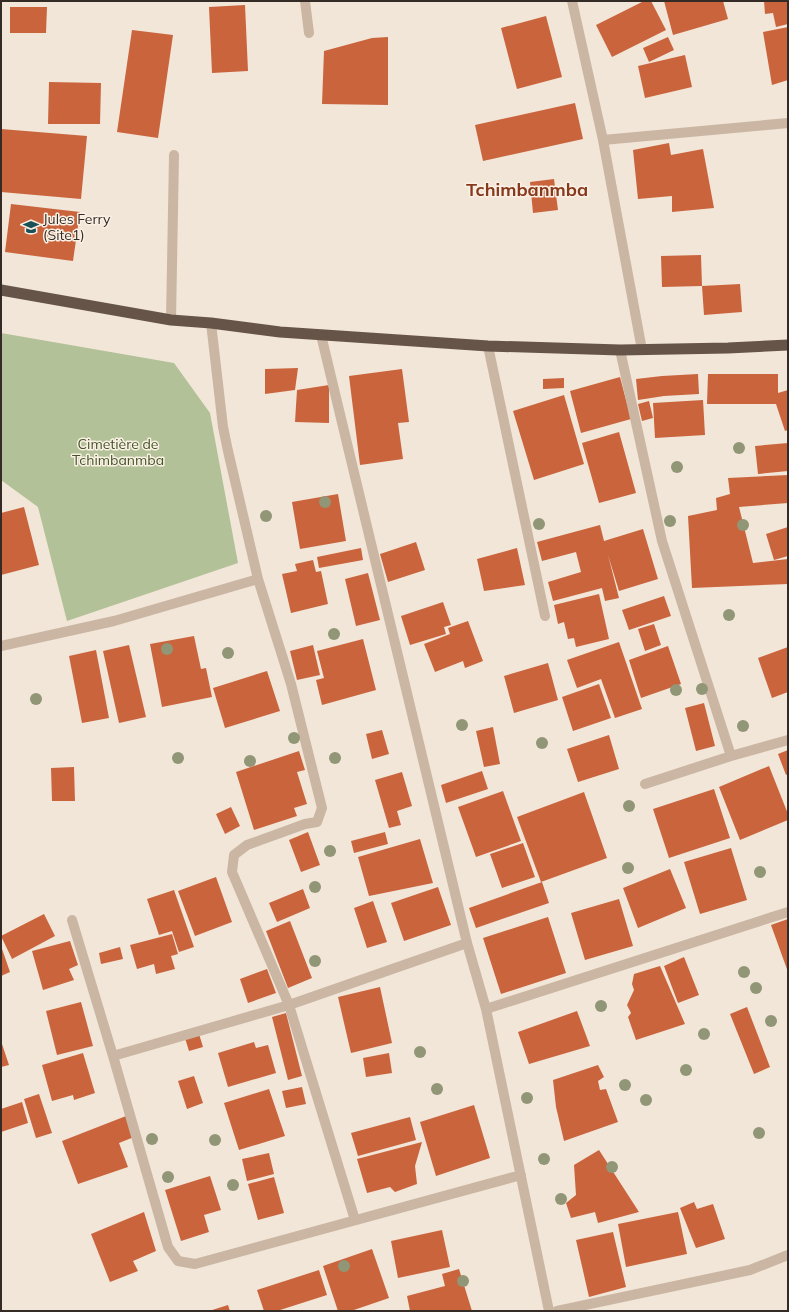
<svg xmlns="http://www.w3.org/2000/svg" width="789" height="1312" font-family="Mulish,sans-serif">
	<style>
		.green { fill: #b2c197 }
		.building { fill: #ca643d }
		.lines { fill: none; stroke-linecap: round; stroke-linejoin: round }
		.minor { stroke: #cab6a3; stroke-width: 10 }
		.trunk { stroke: #665449; stroke-width: 11 }
		.tree { fill: #919677 }
		.labels { text-anchor: middle; stroke-width: 3; stroke-linejoin: round; paint-order: stroke }
		.poi-label { font-size: 14px; fill: #352b26; stroke: #faf0e4; text-anchor: start }
		.park-label { font-size: 14px; fill: #425428; stroke: #faf0e4 }
		.district-label { font-size: 18px; font-weight: bold; fill: #86391c; stroke: #faf0e4 }
	</style>
	<rect width="100%" height="100%" fill="#f2e6d8"/>
	<path class="green" d="M1,333L174,363L210,413L238,563L67,621L38,507L1,480Z"/>
	<path class="building" d="M644,1H651L666,30L612,57L596,25Z
		M664,1H723L728,19L673,35Z
		M764,1H788V24L776,27L773,13L765,14Z
		M245,5L248,71L212,73L209,7Z
		M10,7H47L46,33H10Z
		M546,16L562,77L517,89L501,28Z
		M788,27V80L772,85L763,32Z
		M132,30L173,35L158,138L117,132Z
		M388,37V105L322,104L324,51L372,38Z
		M668,37L674,50L649,62L643,48Z
		M685,55L692,87L645,98L638,66Z
		M49,82L101,83L100,124H48Z
		M575,103L583,139L483,161L475,125Z
		M1,129L87,136L81,199L1,192Z
		M669,143L671,155L703,149L714,208L672,212V196L638,199L633,150Z
		M554,179L558,210L533,213L530,182Z
		M11,204L80,212L73,261L5,252Z
		M701,255L702,286L662,287L661,256Z
		M740,284L742,312L704,315L702,286Z
		M298,368L295,390L265,394V369Z
		M402,369L409,422L398,423L403,459L360,465L349,376Z
		M698,374L699,394L664,396L638,400L636,379L662,376Z
		M708,374H778V393L788,390V430L785,431L776,404H707Z
		M620,377L631,419L581,433L570,391Z
		M564,378V388L543,389V379Z
		M329,385V423L295,422L297,390Z
		M564,395L584,464L534,480L513,411Z
		M703,400L705,435L655,438L653,403Z
		M649,401L653,418L642,421L638,404Z
		M619,432L636,493L599,503L582,443Z
		M788,443V471L758,474L755,446Z
		M788,475V503L739,507L753,563L788,559V584L692,588L688,516L717,510L716,498L730,494L728,478Z
		M338,494L346,541L300,549L292,502Z
		M24,507L39,565L1,575V513Z
		M600,525L604,541L643,529L658,579L619,591L608,555L619,598L605,601L602,588L553,601L548,582L581,572L576,552L542,561L537,542Z
		M788,527V556L774,560L766,534Z
		M416,542L425,570L388,582L380,554Z
		M361,548L363,560L319,568L317,557Z
		M517,548L525,585L484,591L477,559Z
		M313,560L316,572L321,571L328,604L291,613L282,574L297,571L295,564Z
		M368,573L380,620L356,626L345,579Z
		M599,594L609,639L576,647L574,638L568,639L564,622L558,624L554,605Z
		M664,596L671,616L629,630L622,610Z
		M443,602L451,625L444,627L446,634L410,645L401,616Z
		M468,621L483,661L465,668L463,661L435,672L424,644L450,634L448,628Z
		M654,624L661,645L645,651L638,629Z
		M194,636L201,669L206,668L212,697L162,707L150,644Z
		M363,639L376,690L322,705L316,680L324,678L317,651Z
		M619,642L642,709L615,718L601,679L577,688L567,660Z
		M129,645L146,717L119,723L103,651Z
		M313,645L320,675L297,680L290,651Z
		M668,646L681,684L641,698L629,660Z
		M788,647V692L772,698L758,658Z
		M96,650L109,718L82,723L69,656Z
		M548,663L558,700L514,713L504,676Z
		M267,671L280,711L225,728L213,688Z
		M599,684L611,718L573,731L562,697Z
		M704,703L715,746L696,751L685,708Z
		M493,727L500,764L484,767L476,731Z
		M382,730L389,754L372,759L366,734Z
		M609,735L619,769L578,782L567,749Z
		M788,750V774L786,775L778,754Z
		M299,751L305,770L297,772L307,804L294,808L297,816L254,830L236,772Z
		M769,766L788,814V820L740,840L719,787Z
		M74,767L75,801H52L51,768Z
		M482,771L488,789L446,803L441,785Z
		M402,772L412,806L397,811L401,825L389,828L375,780Z
		M714,789L730,838L669,858L653,809Z
		M503,791L521,841L476,857L458,807Z
		M584,792L607,858L541,882L517,817Z
		M231,807L240,826L225,834L216,814Z
		M308,832L320,865L301,872L289,840Z
		M385,832L388,844L354,853L351,841Z
		M420,839L433,883L369,896L358,857Z
		M523,843L535,877L502,888L490,854Z
		M731,848L747,900L700,914L684,862Z
		M670,869L686,908L638,928L623,888Z
		M216,877L232,922L195,936L178,891Z
		M542,882L549,903L476,928L469,908Z
		M438,887L451,925L404,941L391,903Z
		M303,889L310,908L277,922L269,903Z
		M174,890L194,947L179,952L172,931L159,935L147,899Z
		M619,899L633,946L585,960L571,913Z
		M373,901L387,942L367,948L354,908Z
		M44,914L55,936L12,959L1,936Z
		M548,917L566,973L501,994L483,938Z
		M788,919V972L771,925Z
		M290,921L312,978L288,988L266,931Z
		M172,934L178,954L171,956L175,969L156,974L154,964L137,969L130,945Z
		M70,941L78,965L69,969L74,980L43,990L32,951Z
		M1,946L10,972L1,976Z
		M120,947L123,959L101,964L99,953Z
		M684,957L699,995L678,1003L664,966Z
		M660,966L685,1024L636,1040L628,1017L631,1013L627,1005L634,990L632,984L634,974Z
		M267,969L276,993L248,1003L240,979Z
		M380,987L392,1043L351,1053L338,997Z
		M81,1002L93,1046L57,1055L46,1011Z
		M747,1007L770,1067L754,1074L730,1014Z
		M577,1011L590,1046L529,1064L518,1032Z
		M286,1013L302,1076L288,1080L272,1017Z
		M199,1034L203,1047L189,1051L185,1038Z
		M1,1041L9,1065L1,1067Z
		M254,1042L256,1048L268,1045L276,1073L228,1087L218,1053Z
		M83,1053L95,1093L74,1100L73,1095L52,1101L42,1065Z
		M389,1053L392,1073L366,1077L363,1058Z
		M598,1065L604,1077L598,1081L600,1090L606,1089L618,1122L564,1141L556,1107L553,1080Z
		M194,1076L203,1103L187,1109L178,1081Z
		M302,1087L306,1104L286,1108L282,1091Z
		M269,1089L285,1136L239,1150L224,1103Z
		M39,1094L52,1133L36,1138L24,1099Z
		M22,1102L28,1123L1,1132V1109Z
		M474,1105L490,1158L436,1176L420,1122Z
		M126,1116L134,1137L119,1143L128,1167L78,1184L62,1141Z
		M410,1117L416,1140L358,1156L351,1133Z
		M422,1142L415,1166L417,1184L395,1192L390,1187L367,1193L357,1159Z
		M599,1150L639,1212L598,1223L595,1212L571,1218L566,1203L576,1195L574,1165Z
		M269,1153L274,1174L247,1181L242,1159Z
		M210,1176L221,1210L204,1215L209,1232L181,1241L165,1190Z
		M274,1177L284,1213L258,1220L248,1184Z
		M694,1202L697,1209L713,1204L725,1239L696,1248L680,1208Z
		M144,1212L156,1251L133,1261L138,1271L110,1282L91,1234Z
		M678,1212L687,1254L626,1267L618,1224Z
		M442,1230L450,1267L398,1278L391,1241Z
		M613,1232L626,1287L589,1297L576,1240Z
		M372,1249L389,1298L351,1311H338L323,1266Z
		M459,1269L472,1311H410L407,1296L445,1286L442,1274Z
		M319,1270L327,1295L277,1311H264L257,1290Z
		M228,1305L230,1311H209Z"/>
	<g class="lines">
		<path class="minor" d="M305,1L309,33
			M572,1L603,140L642,350
			M603,140L788,123
			M171,320L174,155
			M211,323L223,427L228,451L258,579L291,684L322,808L317,822L305,824L247,845L234,855L232,872L289,1005L355,1220
			M321,335L467,943L486,1009L549,1311
			M488,346L545,616
			M620,350L662,541L731,756
			M1,646L114,621L258,579
			M645,784L731,756L788,740
			M72,920L113,1056L168,1247L178,1261L195,1264L521,1175
			M486,1009L788,912
			M113,1056L289,1005L467,943
			M557,1311L750,1270L788,1255"/>
		<path class="trunk" d="M1,290L171,320L211,323L280,332L488,346L620,350L728,348L788,345"/>
	</g>
	<g class="tree">
		<circle cx="739" cy="448" r="6"/>
		<circle cx="677" cy="467" r="6"/>
		<circle cx="325" cy="502" r="6"/>
		<circle cx="266" cy="516" r="6"/>
		<circle cx="670" cy="521" r="6"/>
		<circle cx="539" cy="524" r="6"/>
		<circle cx="743" cy="525" r="6"/>
		<circle cx="729" cy="615" r="6"/>
		<circle cx="334" cy="634" r="6"/>
		<circle cx="167" cy="649" r="6"/>
		<circle cx="228" cy="653" r="6"/>
		<circle cx="702" cy="689" r="6"/>
		<circle cx="676" cy="690" r="6"/>
		<circle cx="36" cy="699" r="6"/>
		<circle cx="462" cy="725" r="6"/>
		<circle cx="743" cy="726" r="6"/>
		<circle cx="294" cy="738" r="6"/>
		<circle cx="542" cy="743" r="6"/>
		<circle cx="178" cy="758" r="6"/>
		<circle cx="335" cy="758" r="6"/>
		<circle cx="250" cy="761" r="6"/>
		<circle cx="629" cy="806" r="6"/>
		<circle cx="330" cy="851" r="6"/>
		<circle cx="628" cy="868" r="6"/>
		<circle cx="760" cy="872" r="6"/>
		<circle cx="315" cy="887" r="6"/>
		<circle cx="315" cy="961" r="6"/>
		<circle cx="744" cy="972" r="6"/>
		<circle cx="756" cy="988" r="6"/>
		<circle cx="601" cy="1006" r="6"/>
		<circle cx="771" cy="1021" r="6"/>
		<circle cx="704" cy="1034" r="6"/>
		<circle cx="420" cy="1052" r="6"/>
		<circle cx="686" cy="1070" r="6"/>
		<circle cx="625" cy="1085" r="6"/>
		<circle cx="437" cy="1089" r="6"/>
		<circle cx="527" cy="1098" r="6"/>
		<circle cx="646" cy="1100" r="6"/>
		<circle cx="759" cy="1133" r="6"/>
		<circle cx="152" cy="1139" r="6"/>
		<circle cx="215" cy="1140" r="6"/>
		<circle cx="544" cy="1159" r="6"/>
		<circle cx="612" cy="1167" r="6"/>
		<circle cx="168" cy="1177" r="6"/>
		<circle cx="233" cy="1185" r="6"/>
		<circle cx="561" cy="1199" r="6"/>
		<circle cx="344" cy="1266" r="6"/>
		<circle cx="463" cy="1281" r="6"/>
	</g>
	<defs>
		<symbol id="school-bare" viewBox="-9 -9 18 18"><path d="M0-5L7-2L0 1L-7-2ZM-4 1L0 2.5L4 1V4Q0 6-4 4Z" fill="#1a5157" stroke="#faf0e4" stroke-width="2.5" paint-order="stroke"/></symbol>
	</defs>
	<g fill-rule="evenodd">
		<use href="#school-bare" x="20" y="216" width="22" height="22"/>
	</g>
	<g class="labels">
		<g class="poi-label">
			<text x="43" y="224">Jules Ferry<tspan x="43" dy="16">(Site1)</tspan></text>
		</g>
		<g class="park-label">
			<text x="118" y="449">Cimetière de<tspan x="118" dy="16">Tchimbanmba</tspan></text>
		</g>
		<g class="district-label">
			<text x="527" y="196">Tchimbanmba</text>
		</g>
	</g>
	<rect width="789" height="1312" fill="none" stroke="#352b26" stroke-width="4"/>
</svg>
